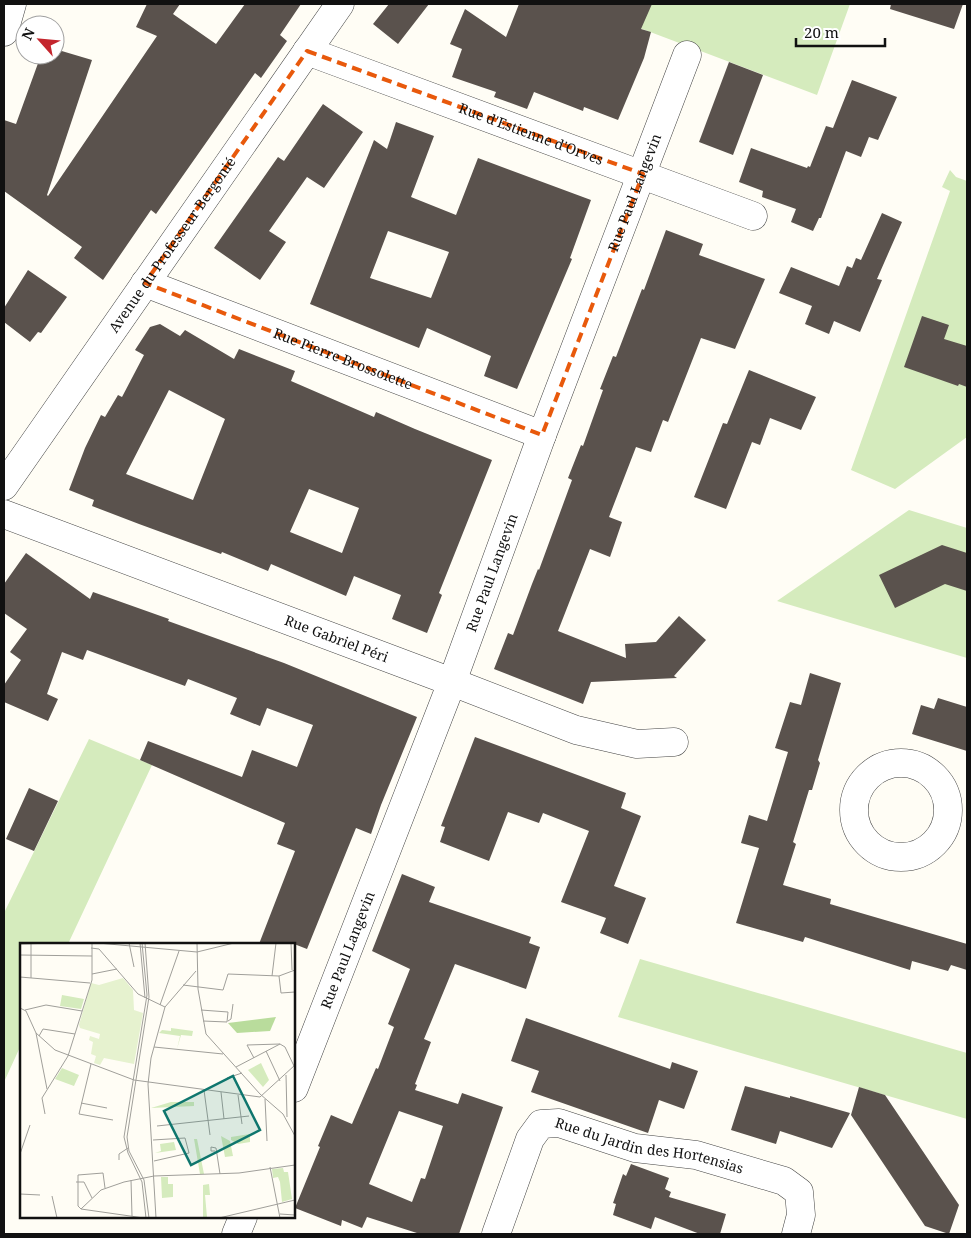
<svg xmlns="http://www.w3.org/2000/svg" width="971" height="1238" font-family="'Noto Serif',serif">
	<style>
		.green { fill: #d5ebbd }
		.building { fill: #5a524d; fill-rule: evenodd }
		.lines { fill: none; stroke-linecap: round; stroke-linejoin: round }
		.street-casing { stroke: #444; stroke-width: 29 }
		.street { stroke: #fff; stroke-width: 28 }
		.marked { fill: none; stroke: #e8590c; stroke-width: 4; stroke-dasharray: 10 6; stroke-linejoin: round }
		.labels { text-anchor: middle; stroke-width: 5; stroke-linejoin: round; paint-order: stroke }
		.street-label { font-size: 14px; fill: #111; stroke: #fff }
		.inset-road { fill: none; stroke: #a09f9a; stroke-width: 1 }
		.view { fill: #0f766e; fill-opacity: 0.15; stroke: #0f766e; stroke-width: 2.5 }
		.inset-edge { fill: none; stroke: #111; stroke-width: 2.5 }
	</style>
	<rect width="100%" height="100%" fill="#fffdf5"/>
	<path class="green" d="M604,4H850L817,95L600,13Z
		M950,170L956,177L967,181V437L895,489L851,470L950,191L942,187Z
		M909,510L967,528V658L777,601Z
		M89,739L152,765L68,944H21V1045L4,1082V913Z
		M640,959L967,1053V1119L618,1017Z"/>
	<path class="building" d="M147,4H180L173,14L216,44L245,4H301L280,35L287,41L268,68L261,78L255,73L156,214L151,210L103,280L74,258L82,247L4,191V120L16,124L41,55H55V49L92,60L47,195L48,196L157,36L136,27Z
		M389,4H429L398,44L373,24Z
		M519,4H652L641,29L651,32L644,58L618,120L584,107L583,111L534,92L527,109L494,97L496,92L452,77L462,49L450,44L465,9L506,37Z
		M891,4H963L954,29L890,9Z
		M729,62L763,75L733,155L699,142Z
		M852,80L897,97L878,140L869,137L861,157L846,151L821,218H819L813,231L791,222L796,209L762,197L763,191L739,182L751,148L807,168L808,166L810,167L826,126L833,128Z
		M323,104L363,132L324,188L307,177L269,231L286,242L260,280L214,248L278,157L284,161Z
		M396,122L434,136L411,197L456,215L478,158L591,200L570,258L572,259L517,389L484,376L491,356L427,328L419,348L310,304L374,140L387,149ZM388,231L449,252L431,298L370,278Z
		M882,213L902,222L877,279L882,280L860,332L834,321L829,334L805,324L812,306L779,293L791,267L839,286L847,266L852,268L856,258L861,260Z
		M666,230L703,244L699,255L765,279L735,349L701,338L668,422L663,420L651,452L636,447L609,517L622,522L610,557L590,549L558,631L626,658L625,644L656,642L679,616L706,640L674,676L677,678L591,682L583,704L494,669L508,633L513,635L532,584L538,569L539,570L572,480L568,478L581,445L583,446L603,390L600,389L613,356L616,357L642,289L644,290Z
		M28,270L67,297L41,333L38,332L30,342L4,322V308Z
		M922,316L949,325L944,339L967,346V387L959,384L958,386L904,367Z
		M160,324L180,336L185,330L234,359L239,349L295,371L291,381L374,417L376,412L415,429L492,460L439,593L442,595L427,633L392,619L401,595L354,576L346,596L271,564L268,571L222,552L221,554L139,524L92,506L94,500L69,490L85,448L101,415L105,417L118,395L122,397L144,355L135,350L150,327ZM169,390L225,419L193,500L126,474ZM309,489L359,508L342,553L290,532Z
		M749,370L816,397L801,430L770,418L760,445L752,442L726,509L694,497L723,423L727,424Z
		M942,545L967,553V591L945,584L895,608L879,575Z
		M26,553L90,599L93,592L169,619L168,621L284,663L417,717L381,805L371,834L356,828L307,949L289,942L288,944H259L295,851L277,844L285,823L140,760L148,741L242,777L252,750L297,767L313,725L267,708L260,726L230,714L237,698L188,679L185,686L87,650L83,660L62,652L47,694L58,699L48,721L4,702V685L21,660L10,652L27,629L4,613V584Z
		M810,673L841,683L818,760L820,763L812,790H809L793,842L796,844L783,885L831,899L830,904L967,944V970L951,965L948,971L912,961L910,970L805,937L803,942L736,923L759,848L741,843L749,815L767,821L788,752L775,748L790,702L801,705Z
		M938,698L967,707V751L912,734L921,705L934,709Z
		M475,737L626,793L621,808L641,816L614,886L646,898L628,944L600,933L606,918L561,902L589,831L543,813L539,823L508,812L489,861L440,842L445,827L441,826Z
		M29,788L58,801L34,851L6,839Z
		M402,874L435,887L429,902L531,937L529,943L540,947L526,989L455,964L424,1039L431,1042L415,1084L417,1085L415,1090L458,1104L462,1093L503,1107L459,1234H420L367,1217L362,1228L342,1220L341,1226L295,1208L320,1147L318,1146L331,1115L352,1124L376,1068L378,1069L394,1027L388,1024L410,969L372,951ZM399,1111L443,1126L425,1179L421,1178L412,1202L369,1184Z
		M526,1018L670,1069L672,1062L698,1071L684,1109L659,1100L648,1133L531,1092L539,1071L511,1061Z
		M745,1086L790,1098V1096L850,1113L832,1148L780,1131L776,1144L731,1130Z
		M859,1087L885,1095L959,1205L949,1234L925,1226L851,1115Z
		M631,1164L669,1178L665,1189L671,1192L669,1197L726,1214L720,1234H700L655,1217L651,1229L613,1215L616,1204L613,1203L623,1174L626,1176Z"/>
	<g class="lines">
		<defs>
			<g id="street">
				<path d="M4,32L12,4"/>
				<path id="s1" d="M307,51L753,216"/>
				<path id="s2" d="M145,283L542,435"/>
				<path id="s3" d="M4,486L340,4"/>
				<path id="s4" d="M4,514L452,682L576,730L637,744L674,742"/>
				<circle cx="901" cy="810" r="47"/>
				<path id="s5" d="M294,1088L452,682L542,435L687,55"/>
				<path d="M236,1234L243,1217"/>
				<path id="s6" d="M496,1234L530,1139L541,1124L559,1123L635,1148L696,1155L784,1181L799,1192L801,1215L796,1234"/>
			</g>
		</defs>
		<use href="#street" class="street-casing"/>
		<use href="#street" class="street"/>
	</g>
	<path class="marked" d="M307,51L643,174L542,435L145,283Z"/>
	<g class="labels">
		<g class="street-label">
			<text dy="5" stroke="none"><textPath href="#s1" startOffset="239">Rue d'Estienne d'Orves</textPath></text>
			<text dy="5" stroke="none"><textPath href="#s5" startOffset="958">Rue Paul Langevin</textPath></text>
			<text dy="5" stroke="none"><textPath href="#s3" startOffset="294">Avenue du Professeur Bergonié</textPath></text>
			<text dy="5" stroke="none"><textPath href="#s2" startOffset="212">Rue Pierre Brossolette</textPath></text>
			<text dy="5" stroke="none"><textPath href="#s5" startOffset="552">Rue Paul Langevin</textPath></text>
			<text dy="5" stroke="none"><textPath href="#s4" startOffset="355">Rue Gabriel Péri</textPath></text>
			<text dy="5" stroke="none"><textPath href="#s5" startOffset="148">Rue Paul Langevin</textPath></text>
			<text dy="5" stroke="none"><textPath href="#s6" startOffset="231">Rue du Jardin des Hortensias</textPath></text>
		</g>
	</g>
	<g transform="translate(20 943)">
		<rect width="275" height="275" fill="#fffdf5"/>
		<path d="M42,52L64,56L61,66L40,63ZM151,85L173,88L172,93L161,92L157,106L160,93L139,90L142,87L151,88ZM241,120L249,137L243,144L228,127ZM42,125L59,132L54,143L35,136ZM151,159H174V163L131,165ZM230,191V199L218,201L211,197V194ZM201,193L210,198L213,213L205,214ZM174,196H177L184,231H180ZM154,199L156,207L135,210L141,208L140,201ZM263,225L264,229H268L272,256L262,259L260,239L258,234L253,235L252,226ZM141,234H148V241H153V254L142,255ZM189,241L190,252H185L187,274H183V242Z" fill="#d5ebbd"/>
		<path d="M256,74L250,88L217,90L208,80Z" fill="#b9dc9c"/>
		<path d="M103,35L113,47L114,67L123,70L114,121L84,115L80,122L74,120L76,113L71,111L73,99L69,97L70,93L79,96L80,91L60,85L59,82L71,40L79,42Z" fill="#e6f2cf"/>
		<path class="inset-road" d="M78,0L177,9L214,0M109,0L114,24M120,0L125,55M122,0L127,52L104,194L108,210L122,239L126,275M125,0L129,54L107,194L109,208L124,237L129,275M177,0L178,46L186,91L240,151L263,171L275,193M271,0L272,27M0,1L35,0M71,5L79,6L118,51L145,64M0,12L72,13M72,31L97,26M252,33L256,0M259,33L261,50L275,49M0,34L70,40M11,35V0M163,42L203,47L208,31L259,33L275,27M140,62L159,8M0,65L6,68L16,90L35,107L114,137L240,154L275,122M5,67L26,62L62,68M181,67L208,69L207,79L183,78M208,78L211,76L213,61M16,90L27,146M19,93L23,86L55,91M134,104L203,111M246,108L260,138M234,115L227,102L260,101L265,104L274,123M71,121L59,171L93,177M216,124L260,101M266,132L267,174M207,135L222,130M184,147L190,192M201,149L204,176M218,152L222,181M245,156L247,198M61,160L87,165M25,171L22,155L48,113L72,37V0M137,183L229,173M133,197L165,195L169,210L134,218M195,208H191V204L196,205L200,231M0,211L10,182M99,217V211L108,205M250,224L260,275M111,237L112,273M56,239H64L72,255M0,251L20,252M32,253L37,275M61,266L81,247L104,239L134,233L219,230L275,222M61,266L58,263V232L83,230L85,245M61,266L124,275M260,271L275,272M136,275L128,141L131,115L145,64L176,28M199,275L275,257"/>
		<path class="view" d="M213,133L240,187L171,222L144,168Z"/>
		<rect width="275" height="275" class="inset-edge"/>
	</g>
	<rect width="971" height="1238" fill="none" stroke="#111111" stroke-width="10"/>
	<g transform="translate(40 40) rotate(297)"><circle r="24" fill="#ffffff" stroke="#a0a0a0"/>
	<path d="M0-4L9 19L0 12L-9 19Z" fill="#c4262e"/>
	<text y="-8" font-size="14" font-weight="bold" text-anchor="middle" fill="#111111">N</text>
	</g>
	<path d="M796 38v8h89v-8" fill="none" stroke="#111111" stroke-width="2.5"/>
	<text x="804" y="38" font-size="15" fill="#111111" stroke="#ffffff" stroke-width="4" paint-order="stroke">20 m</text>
</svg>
